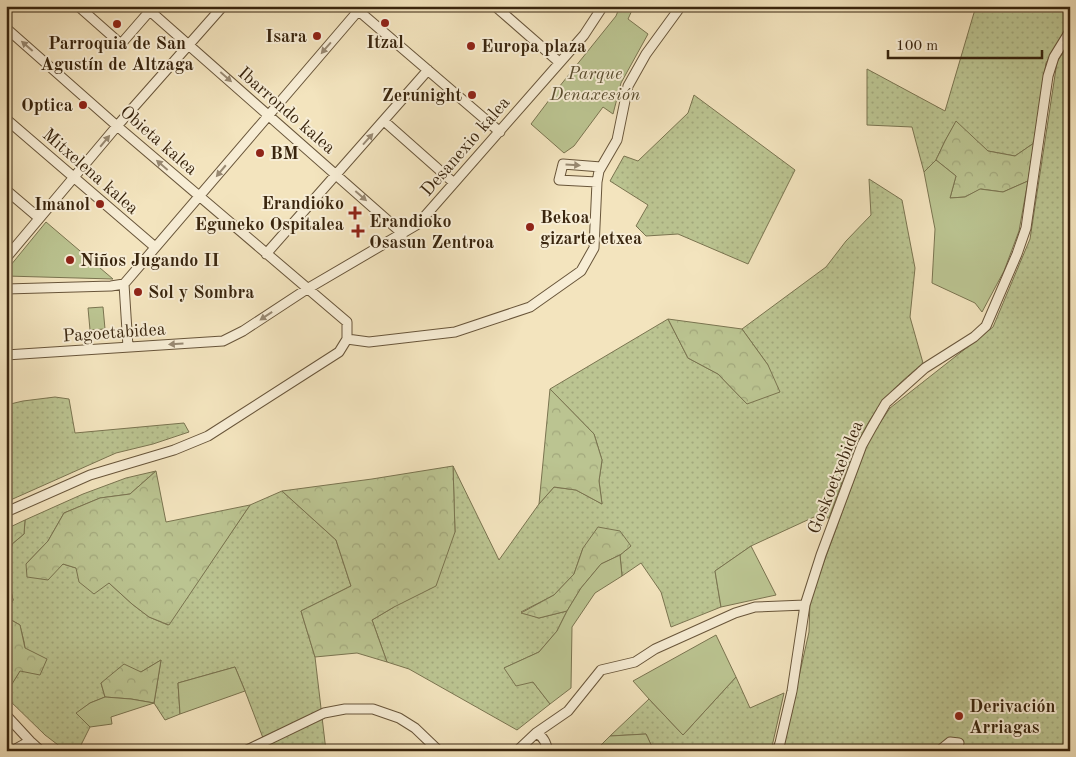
<svg xmlns="http://www.w3.org/2000/svg" width="1076" height="757" font-family="'Old Standard TT',serif">
	<style>
		.grass { fill: url(#grass-dots); stroke: #7a7450 }
		.forest { fill: url(#forest-crowns); stroke: #7a7450 }
		.green { fill: #bbc491; stroke: #7a7450 }
		.lines { fill: none; stroke-linecap: round; stroke-linejoin: round }
		.minor-casing { stroke: #68553a; stroke-width: 11 }
		.minor { stroke: #f7edd5; stroke-width: 9 }
		.oneway { fill: #988972 }
		.poi-dot { fill: #8f2418; stroke: #f7edd5; stroke-width: 2 }
		.labels { text-anchor: middle; stroke-width: 4; stroke-linejoin: round; paint-order: stroke }
		.poi-label { font-size: 18px; font-weight: bold; fill: #39250e; stroke: #f7edd5; text-anchor: start }
		.park-label { font-size: 18px; font-style: italic; fill: #5a4d2f; stroke: #f7edd5 }
		.street-label { font-size: 18px; fill: #39250e; stroke: #f7edd5 }
	</style>
	<defs>
		<pattern id="grass-dots" width="8" height="8" patternUnits="userSpaceOnUse" patternTransform="scale(1.25)"><rect width="8" height="8" fill="#bbc491"/><path d="M2 2h.1M6 6h.1" fill="none" stroke="#a2a87c" stroke-width="1.8" stroke-linecap="round"/></pattern>
		<pattern id="forest-crowns" width="20" height="18" patternUnits="userSpaceOnUse" patternTransform="scale(1.25)"><rect width="20" height="18" fill="#bbc491"/><path d="M2 6a3 3 0 1 1 6 0M12 15a3 3 0 1 1 6 0" fill="none" stroke="#a2a87c"/></pattern>
	</defs>
	<rect width="100%" height="100%" fill="#f3e4be"/>
	<filter id="stains"><feTurbulence type="fractalNoise" baseFrequency=".004" numOctaves="4"/><feColorMatrix values="0 0 0 0 .2 0 0 0 0 .09 0 0 0 0 .02 0 0 0 .5 -.17"/></filter>
	<radialGradient id="worn" r=".72"><stop offset=".6" stop-color="#630" stop-opacity="0"/><stop offset="1" stop-color="#630" stop-opacity=".3"/></radialGradient>
	<path class="grass" d="M976,6H1070V24L1046,63L1034,143L1015,156L988,151L956,122L945,141L936,160L924,172L912,127L867,125V69L945,111Z
		M1070,42V751H781L789,721L809,632L810,600L869,439L890,408L993,327L1030,239L1057,62Z
		M694,95L795,170L748,264L678,234L646,236L636,226L648,205L610,181L624,156L638,161L688,113Z
		M869,179L902,200L915,268L910,317L923,363C907,377 889,391 877,409C854,442 843,481 829,518L814,517L751,546L715,571L721,607L671,627L661,592L641,563L622,576L620,555L631,546L583,548L574,574L554,595L521,612L539,618L567,611L557,631L539,652L504,668L533,682L550,704L517,730L409,669L387,662L372,620L394,607L455,532L453,466L499,560L539,504L554,487L576,490L602,504L599,481L602,460L594,434L550,389L668,319L688,358L718,374L747,404L768,365L742,329L826,267L846,241L871,215Z
		M55,397L69,399L75,433L184,423L189,432L153,444L116,453L6,502V490L11,478L6,472V405L23,401Z
		M156,471L130,494L100,498L64,513L48,541L26,564H63L76,568L109,583L132,604L149,617L168,625L250,505L282,491L336,540L351,586L301,611L315,657L326,751H268L245,691L235,667L178,683L180,714L165,720L154,703L161,660L141,672L101,683L105,697L90,703L77,713L90,727L78,751H66L45,735L6,697V687C18,681 24,662 25,649C25,642 21,632 20,625L6,617V614L13,600L9,582V564L12,544L24,534L25,520L83,494L126,478Z
		M736,677L750,708L784,693L771,751H654L646,734L610,736L649,699L683,735Z"/>
	<path class="forest" d="M956,121L988,151L1015,156L1034,143L1028,181L1003,192L981,189L965,197L950,198L956,176L936,160L945,141Z
		M668,319L742,329L768,365L780,392L747,404L718,374L688,358Z
		M550,389L594,434L602,460L599,481L602,504L576,490L554,487L539,504Z
		M453,466L455,532L436,586L394,607L372,620L387,662L357,653L315,657L301,611L351,586L336,540L282,491L372,479Z
		M156,471L166,522L250,505L169,625L149,617L132,604L109,583L94,594L79,582L76,568L63,564L48,580L27,577L26,564L48,541L64,513L100,498L130,494Z
		M25,520L24,534L12,544L9,564V582L13,600L6,614V529Z
		M598,527L620,531L631,546L620,555L601,564L581,588L567,611L539,618L521,613L554,595L574,574L583,548Z
		M6,617L20,625L25,648L47,659L40,675L20,671L12,684L6,687Z
		M161,660L154,703L131,699L105,697L101,683L124,664L141,672Z"/>
	<path class="green" d="M620,6H634L628,19L648,34L621,83L613,114L603,107L574,146L564,153L531,124L559,87L616,16Z
		M936,160L956,176L950,198L965,197L980,189L1003,192L1028,181L1019,231L1004,271L982,312L975,303L932,283L935,229L924,172Z
		M46,222L113,279L6,276V271Z
		M103,307L105,329L90,330L88,308Z
		M751,546L776,595L721,607L715,571Z
		M620,555L622,576L595,593L572,627L571,688L550,704L533,682L516,686L504,668L539,652L557,631L567,611L581,588L601,564Z
		M716,635L736,677L683,735L649,699L633,681Z
		M235,667L245,691L180,714L178,683Z
		M105,697L131,699L154,703L111,717L112,724L90,727L76,713L90,703Z
		M646,734L654,751H595L610,736Z"/>
	<g class="lines">
		<defs>
			<path id="minor" d="M78,6L121,44L154,6
				M353,6L500,132
				M495,6L559,62
				M150,11L403,234
				M6,28L117,126L347,322V339
				M6,119L155,247
				M384,121L454,183
				M597,182L559,180L563,164L601,167
				M6,190L39,218
				M266,254L428,70
				M6,258L117,126L223,6
				M6,289L111,286L124,284
				M347,339L369,342L455,332L530,307L581,271L594,248L597,182L599,171L617,140L628,86L646,54L681,6
				M128,347L124,284L358,11
				M6,355L223,341L243,331L307,289L418,224L584,35L603,6
				M6,512L90,475L174,450L208,436L339,352L347,339
				M6,715L30,741L41,751
				M536,733C544,737 546,743 548,751
				M12,751L30,741
				M245,751L324,713L345,709H373L399,718L415,728L439,751
				M517,751L536,733L568,711L601,670L635,662L655,649L735,613L755,607L805,605
				M777,751L780,743L792,691L805,605L821,555L862,445L872,427L886,403L925,368L974,337L986,326L1017,254L1026,228L1048,76L1054,57L1070,31
				M939,751L950,742L959,743"/>
		</defs>
		<use href="#minor" class="minor-casing"/>
		<use href="#minor" class="minor"/>
	</g>
	<defs><path id="oneway-solid" d="M-6-.8H1V-3.2L6.5 0L1 3.2V.8H-6Z" transform="scale(1.25)"/></defs>
	<g class="oneway">
		<use href="#oneway-solid" transform="translate(27 46) rotate(-139)"/>
		<use href="#oneway-solid" transform="translate(326 48) rotate(131)"/>
		<use href="#oneway-solid" transform="translate(226 77) rotate(41)"/>
		<use href="#oneway-solid" transform="translate(368 139) rotate(-48)"/>
		<use href="#oneway-solid" transform="translate(105 141) rotate(-50)"/>
		<use href="#oneway-solid" transform="translate(162 165) rotate(-139)"/>
		<use href="#oneway-solid" transform="translate(573 165) rotate(4)"/>
		<use href="#oneway-solid" transform="translate(221 171) rotate(130)"/>
		<use href="#oneway-solid" transform="translate(361 196) rotate(41)"/>
		<use href="#oneway-solid" transform="translate(266 316) rotate(146)"/>
		<use href="#oneway-solid" transform="translate(176 344) rotate(176)"/>
	</g>
	<g class="poi-dot">
		<circle cx="385" cy="23" r="5"/>
		<circle cx="117" cy="24" r="5"/>
		<circle cx="317" cy="36" r="5"/>
		<circle cx="471" cy="46" r="5"/>
		<circle cx="472" cy="95" r="5"/>
		<circle cx="83" cy="105" r="5"/>
		<circle cx="260" cy="153" r="5"/>
		<circle cx="100" cy="204" r="5"/>
		<path d="M352.5 205.5h5v5h5v5h-5v5h-5v-5h-5v-5h5z"/>
		<circle cx="530" cy="227" r="5"/>
		<path d="M355.5 223.5h5v5h5v5h-5v5h-5v-5h-5v-5h5z"/>
		<circle cx="70" cy="260" r="5"/>
		<circle cx="138" cy="292" r="5"/>
		<circle cx="959" cy="716" r="5"/>
	</g>
	<g class="labels">
		<g class="poi-label">
			<text x="307" y="42" text-anchor="end">Isara</text>
			<text x="385" y="48" text-anchor="middle">Itzal</text>
			<text x="117" y="49" text-anchor="middle">Parroquia de San<tspan x="117" dy="21">Agustín de Altzaga</tspan></text>
			<text x="481" y="52">Europa plaza</text>
			<text x="462" y="101" text-anchor="end">Zerunight</text>
			<text x="73" y="111" text-anchor="end">Optica</text>
			<text x="270" y="159">BM</text>
			<text x="344" y="209" text-anchor="end">Erandioko<tspan x="344" dy="21">Eguneko Ospitalea</tspan></text>
			<text x="90" y="210" text-anchor="end">Imanol</text>
			<text x="540" y="223">Bekoa<tspan x="540" dy="21">gizarte etxea</tspan></text>
			<text x="369" y="227">Erandioko<tspan x="369" dy="21">Osasun Zentroa</tspan></text>
			<text x="80" y="266">Niños Jugando II</text>
			<text x="148" y="298">Sol y Sombra</text>
			<text x="969" y="712">Derivación<tspan x="969" dy="21">Arriagas</tspan></text>
		</g>
		<g class="park-label">
			<text x="595" y="79">Parque<tspan x="595" dy="21">Denaxesión</tspan></text>
		</g>
		<g class="street-label">
			<text transform="translate(287 110) rotate(41)" y="6">Ibarrondo kalea</text>
			<text transform="translate(159 140) rotate(41)" y="6">Obieta kalea</text>
			<text transform="translate(465 146) rotate(-49)" y="6">Desanexio kalea</text>
			<text transform="translate(91 171) rotate(41)" y="6">Mitxelena kalea</text>
			<text transform="translate(114 332) rotate(-4)" y="6">Pagoetabidea</text>
			<text transform="translate(835 477) rotate(-68)" y="6">Goskoetxebidea</text>
		</g>
	</g>
	<rect width="1076" height="757" fill="none" stroke="#f3e4be" stroke-width="25"/>
	<rect x="8" y="8" width="1061" height="742" fill="none" stroke="#39250e" stroke-width="2.5"/>
	<rect x="12" y="12" width="1051" height="732" fill="none" stroke="#39250e"/>
	<path d="M888 50v8h154v-8" fill="none" stroke="#39250e" stroke-width="2.5"/>
	<text x="896" y="50" font-size="15" fill="#39250e" stroke="#f7edd5" stroke-width="4" paint-order="stroke">100 m</text>
	<rect width="100%" height="100%" filter="url(#stains)"/>
	<rect width="100%" height="100%" fill="url(#worn)"/>
</svg>
